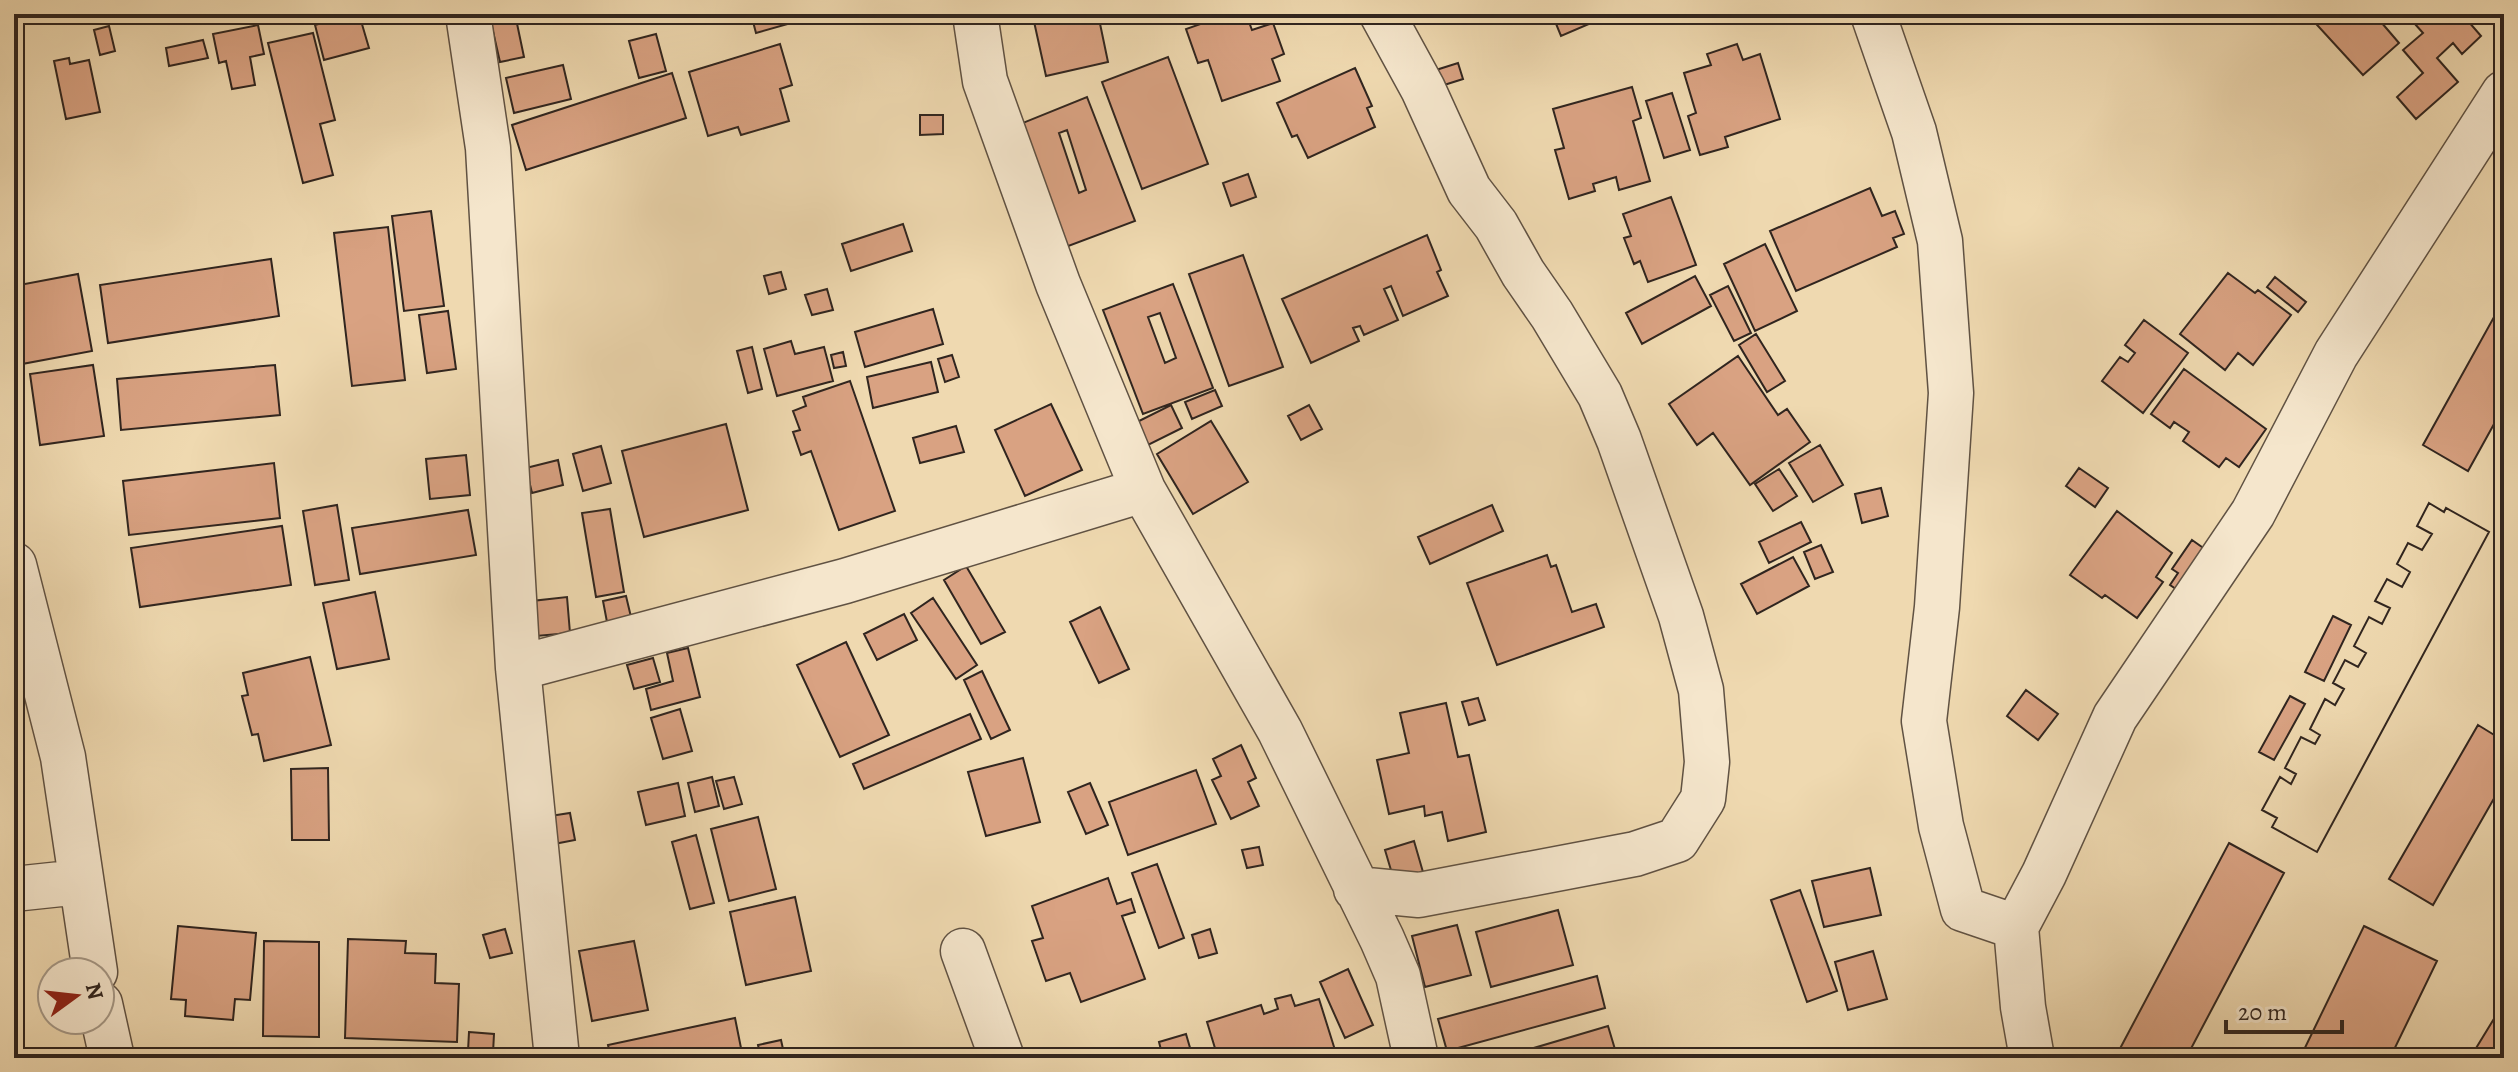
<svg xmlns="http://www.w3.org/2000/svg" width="2518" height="1072" font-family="Alegreya,serif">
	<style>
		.building { fill: #d9a282; stroke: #30251f; stroke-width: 2; fill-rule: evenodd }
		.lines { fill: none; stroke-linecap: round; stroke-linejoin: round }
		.minor-casing { stroke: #605243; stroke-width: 47 }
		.minor { stroke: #f5e6cc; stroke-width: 44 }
	</style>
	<rect width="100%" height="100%" fill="#efd9b0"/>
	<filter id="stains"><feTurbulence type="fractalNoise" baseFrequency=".0025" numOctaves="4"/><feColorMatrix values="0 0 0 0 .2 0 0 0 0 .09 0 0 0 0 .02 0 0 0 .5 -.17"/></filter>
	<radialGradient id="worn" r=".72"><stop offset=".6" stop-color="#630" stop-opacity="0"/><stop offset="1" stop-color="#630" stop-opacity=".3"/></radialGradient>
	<path class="building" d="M353,14H359L369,48L324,60L315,25Z
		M489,14H515L524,57L500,62Z
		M751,14H823L756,33Z
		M1048,14H1098L1108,62L1046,76L1033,17Z
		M1229,14H1246L1252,30L1273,23L1284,54L1272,59L1280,81L1222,101L1208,60L1198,63L1186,29Z
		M1552,14H1612L1561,36Z
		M2307,14H2390L2381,22L2399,43L2363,75Z
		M2406,14H2462L2481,36L2462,54L2453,43L2437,58L2458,82L2416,119L2397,97L2423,73L2403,50L2423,33Z
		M258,25L264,54L250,57L255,85L232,89L226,61L219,63L213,34Z
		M109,26L115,51L100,55L94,30Z
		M313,33L335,120L320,124L333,175L303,183L268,43Z
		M656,34L666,71L639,78L629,41Z
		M203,40L208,58L169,66L166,48Z
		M780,44L792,85L780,89L789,121L741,135L738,127L708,136L689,72Z
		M1737,44L1743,60L1760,54L1780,119L1725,137L1728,147L1700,155L1688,116L1696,113L1684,73L1711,65L1707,54Z
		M1168,57L1208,164L1142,189L1102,82Z
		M69,58L70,64L89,60L100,112L66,119L54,61Z
		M1458,63L1463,79L1441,86L1436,70Z
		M563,65L571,99L514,113L506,78Z
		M1355,68L1372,106L1367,108L1375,127L1308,158L1297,135L1292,137L1277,103Z
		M672,73L686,118L526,170L512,125Z
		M1632,87L1641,118L1633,121L1650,181L1619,190L1616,177L1593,184L1595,191L1569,199L1555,150L1564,148L1553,109Z
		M1672,93L1690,150L1664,158L1646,101Z
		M1087,97L1135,221L1063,248L1013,127Z
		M920,115H943V134L920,135Z
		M1067,130L1086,190L1079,193L1059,133Z
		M1248,174L1256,197L1231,206L1223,183Z
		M1870,188L1882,216L1895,211L1904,234L1893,238L1897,247L1796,291L1770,231Z
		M1671,197L1696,265L1648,282L1640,261L1634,264L1624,238L1631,236L1623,214Z
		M431,211L444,306L404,311L392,216Z
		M903,224L912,251L851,271L842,244Z
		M388,227L405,380L352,386L334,233Z
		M1427,235L1441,270L1437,272L1448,296L1403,316L1391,286L1384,289L1398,320L1364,335L1360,326L1353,328L1359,341L1311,363L1282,299Z
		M1765,244L1797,311L1755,331L1724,264Z
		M1243,255L1283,367L1229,386L1189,274Z
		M271,259L279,316L108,343L100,285Z
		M781,272L786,289L769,294L764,276Z
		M2228,273L2255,293L2258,290L2291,315L2253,365L2238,353L2225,370L2180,334Z
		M78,274L92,351L22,364L14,322V286Z
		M1695,276L1711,306L1642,344L1626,313Z
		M2275,277L2306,302L2298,312L2267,287Z
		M1173,284L1213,388L1143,414L1103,310ZM1160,313L1176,358L1165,363L1148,317Z
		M1728,286L1751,333L1734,341L1710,295Z
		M827,289L833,310L812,315L805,295Z
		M2504,299V406L2468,471L2423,445Z
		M933,309L943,344L865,367L855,332Z
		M448,311L456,369L427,373L419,315Z
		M2144,320L2188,353L2143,413L2102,381L2120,357L2128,362L2135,353L2125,345Z
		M1756,334L1785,381L1767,392L1739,345Z
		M791,341L795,354L824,347L833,381L777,396L764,349Z
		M752,347L762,389L748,393L737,351Z
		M843,352L846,366L834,368L831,355Z
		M952,355L959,377L945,382L938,359Z
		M1738,356L1778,415L1787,409L1810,442L1750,485L1713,433L1697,445L1669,404Z
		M931,362L938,392L873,408L867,377Z
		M93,365L104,436L40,445L30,374Z
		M275,365L280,415L121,430L117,379Z
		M2184,369L2266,429L2239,467L2226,458L2219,467L2183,441L2189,432L2174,422L2170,428L2151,414Z
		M850,381L895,511L839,530L811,451L801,455L793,432L800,430L793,411L806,406L803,397Z
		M1215,390L1222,406L1192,419L1185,402Z
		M1051,404L1082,470L1025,496L995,430Z
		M1171,405L1182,428L1146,446L1135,423Z
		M1309,405L1322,429L1301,440L1288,416Z
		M1211,421L1248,482L1193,514L1157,454Z
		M726,424L748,510L644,537L622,451Z
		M956,426L964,452L920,463L913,438Z
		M1820,445L1843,485L1813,502L1789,463Z
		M601,446L611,483L583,491L573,454Z
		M466,455L470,495L430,499L426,459Z
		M558,460L563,485L532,493L526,468Z
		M274,463L280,518L129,535L123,481Z
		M2079,468L2108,488L2095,507L2066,486Z
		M1779,469L1797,496L1773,511L1755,484Z
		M1881,488L1888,516L1862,523L1855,494Z
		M2429,503L2444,512L2446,508L2489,532L2317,852L2272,827L2277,818L2262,810L2280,777L2291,784L2296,774L2285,768L2301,737L2315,744L2320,735L2310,729L2325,699L2335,705L2344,689L2333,683L2345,660L2358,667L2366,653L2354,646L2369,617L2382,624L2390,608L2375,601L2387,579L2402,587L2410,572L2397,564L2408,543L2422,550L2432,534L2417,526Z
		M2429,503L2444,512L2446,508L2489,532L2317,852L2272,827L2277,818L2262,810L2280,777L2291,784L2296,774L2285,768L2301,737L2315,744L2320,735L2310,729L2325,699L2335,705L2344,689L2333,683L2345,660L2358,667L2366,653L2354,646L2369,617L2382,624L2390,608L2375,601L2387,579L2402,587L2410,572L2397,564L2408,543L2422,550L2432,534L2417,526Z
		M337,505L349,580L315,585L303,511Z
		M1492,505L1503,531L1430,564L1418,537Z
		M610,509L624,592L596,597L582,513Z
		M468,510L476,555L360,574L352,528Z
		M2117,511L2172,553L2156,577L2163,582L2137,618L2105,595L2102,598L2070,575Z
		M1801,522L1811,542L1769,563L1759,542Z
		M282,526L291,585L140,607L131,548Z
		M2192,540L2209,552L2182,593L2170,585L2178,573L2172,569Z
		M1821,545L1833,572L1815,579L1804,552Z
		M1547,555L1551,567L1556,565L1572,612L1596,604L1604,627L1497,665L1467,583Z
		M1793,557L1809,586L1757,614L1741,584Z
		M966,566L1005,632L981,644L944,580Z
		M375,592L389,659L337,669L323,603Z
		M626,596L631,617L607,622L603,601Z
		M567,597L570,633L536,636L532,601Z
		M933,598L977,665L956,679L911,613Z
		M1100,607L1129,669L1099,683L1070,622Z
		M904,614L917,640L877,660L864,634Z
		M2333,616L2351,625L2324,681L2305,672Z
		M846,642L889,735L840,757L797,665Z
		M688,648L700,697L651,710L646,689L673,681L667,653Z
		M310,657L331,745L264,761L258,734L252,735L242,696L248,695L243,673Z
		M653,658L660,682L634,689L627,665Z
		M982,671L1010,730L991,739L964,680Z
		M2026,690L2058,714L2038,740L2007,716Z
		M2290,696L2305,704L2274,760L2259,752Z
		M1478,698L1485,720L1469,725L1462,702Z
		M1446,703L1458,757L1469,755L1486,832L1448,841L1442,812L1425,816L1424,806L1389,814L1377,760L1409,753L1400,713Z
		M680,709L692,751L663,759L651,718Z
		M970,714L981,739L864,789L853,764Z
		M2478,725L2504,741V781L2433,905L2389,879Z
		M1241,745L1256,778L1248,782L1259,806L1231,819L1212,780L1221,776L1213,759Z
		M1023,758L1040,822L986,836L968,772Z
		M328,768L329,840H292L291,769Z
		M1196,770L1216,824L1128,855L1109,802Z
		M712,777L719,806L695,812L688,783Z
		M734,777L742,804L724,809L716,781Z
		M678,783L685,816L646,825L638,792Z
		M1090,783L1108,825L1086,834L1068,792Z
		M570,813L575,840L554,844L550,816Z
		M758,817L776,889L729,901L711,829Z
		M696,835L714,903L690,909L672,842Z
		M1414,841L1425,879L1396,887L1385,850Z
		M2229,843L2284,873L2186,1058H2115Z
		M1259,847L1263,865L1247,868L1242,850Z
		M1157,864L1184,938L1159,948L1132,873Z
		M1870,868L1881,915L1824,927L1812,881Z
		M1108,878L1117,904L1131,899L1135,912L1122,916L1145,979L1081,1002L1070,973L1046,981L1032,941L1043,938L1032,906Z
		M1800,890L1837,991L1807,1002L1771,900Z
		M795,897L811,971L746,985L730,912Z
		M1558,910L1573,965L1491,987L1476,932Z
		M1457,925L1471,975L1425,987L1412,936Z
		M178,926L256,933L250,1000L235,999L233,1020L185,1016L186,1000L171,999Z
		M2364,926L2437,961L2390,1058H2300Z
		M505,929L512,953L490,958L483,935Z
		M1210,929L1217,953L1199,958L1192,935Z
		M348,939L406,941L405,953L436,954L435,983L459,984L457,1042L345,1038Z
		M264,941L319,942V1037L263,1036Z
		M634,941L648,1010L592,1021L579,951Z
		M1873,951L1887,999L1848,1010L1835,962Z
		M1348,969L1373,1025L1345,1038L1320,982Z
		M1597,976L1605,1008L1447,1051L1438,1019Z
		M1291,995L1295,1006L1319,999L1335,1050L1310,1058H1218L1207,1022L1261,1005L1264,1014L1278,1009L1275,999Z
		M2503,1004L2504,1058H2470Z
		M735,1018L743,1058H611L608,1045Z
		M1608,1026L1617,1056L1500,1058Z
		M469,1032L494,1034L493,1053L468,1051Z
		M1186,1034L1193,1058H1163L1159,1042Z
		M781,1040L785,1058H761L758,1045Z
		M298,1050V1058H235V1051Z"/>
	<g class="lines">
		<defs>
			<path id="minor" d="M468,14L488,148L518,668L557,1058
				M975,14L985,81L1058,284L1143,490L1280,731L1382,939L1398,976L1416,1058
				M1873,14L1914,132L1940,241L1951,393L1937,607L1924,721L1941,826L1963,909L2016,927
				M14,565L63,757L95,972
				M518,668L845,581L1143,490
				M14,889L80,882
				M1356,889L1419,895L1635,854L1677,840L1703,799L1707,762L1701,690L1681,616L1619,440L1600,395L1552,315L1523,273L1496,225L1469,190L1423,89L1382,14
				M963,951L1002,1058
				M100,1004L112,1058
				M2032,1058L2023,1007L2016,927L2044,874L2115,717L2253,513L2336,354L2504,93"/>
		</defs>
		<use href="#minor" class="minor-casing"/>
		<use href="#minor" class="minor"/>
	</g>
	<rect width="2518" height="1072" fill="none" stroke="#efd9b0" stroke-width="48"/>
	<rect x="16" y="16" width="2486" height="1040" fill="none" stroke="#30251f" stroke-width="4"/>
	<rect x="24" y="24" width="2470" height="1024" fill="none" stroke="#30251f" stroke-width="2"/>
	<g transform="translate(76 996) rotate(75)"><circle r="38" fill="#f5e6cc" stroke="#a69987" stroke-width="2"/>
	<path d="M0-6L14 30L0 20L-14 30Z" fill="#8f2418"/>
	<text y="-12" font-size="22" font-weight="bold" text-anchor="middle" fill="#30251f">N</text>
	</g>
	<path d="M2226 1020v12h116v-12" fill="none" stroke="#30251f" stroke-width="4"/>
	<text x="2238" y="1020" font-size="24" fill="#30251f" stroke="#f5e6cc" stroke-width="6" paint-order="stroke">20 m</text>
	<rect width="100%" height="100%" filter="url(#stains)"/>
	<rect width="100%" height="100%" fill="url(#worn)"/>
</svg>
